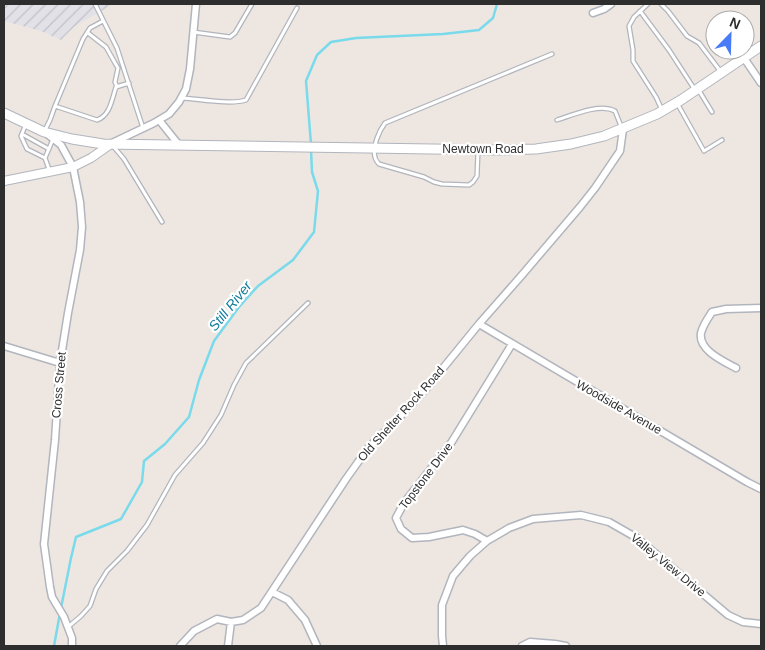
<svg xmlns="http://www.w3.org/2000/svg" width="765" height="650" font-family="Arial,sans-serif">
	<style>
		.industrial { fill: url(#industrial-furrows) }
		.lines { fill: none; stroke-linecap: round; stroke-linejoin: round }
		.stream { stroke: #79daec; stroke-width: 2.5 }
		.service-casing { stroke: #b1b5bd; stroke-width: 5.5 }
		.minor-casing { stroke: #b1b5bd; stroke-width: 9 }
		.tertiary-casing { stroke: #b1b5bd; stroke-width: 10 }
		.secondary-casing { stroke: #b1b5bd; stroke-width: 11 }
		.service { stroke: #fff; stroke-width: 3 }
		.minor { stroke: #fff; stroke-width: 6 }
		.tertiary { stroke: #fff; stroke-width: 8 }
		.secondary { stroke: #fff; stroke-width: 9 }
		.labels { text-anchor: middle; stroke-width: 4.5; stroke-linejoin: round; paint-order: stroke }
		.street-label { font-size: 12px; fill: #2e2e2e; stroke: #fff }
		.water-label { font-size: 14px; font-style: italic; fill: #127d9e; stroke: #fff }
	</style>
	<defs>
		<pattern id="industrial-furrows" width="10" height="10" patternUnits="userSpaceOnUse" patternTransform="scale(1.25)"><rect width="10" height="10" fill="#e2e1e8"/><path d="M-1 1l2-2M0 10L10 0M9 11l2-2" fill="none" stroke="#c2c1c7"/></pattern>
	</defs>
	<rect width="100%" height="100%" fill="#eee7e1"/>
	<path class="industrial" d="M4,4H109L110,6L75,26L61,40L41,31L4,21Z"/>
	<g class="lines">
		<path class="stream" d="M311,144L306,81L317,55L331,42L356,38L443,34L479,30L493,18L497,4
			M61,608L71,558L76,537L121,519L142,482L144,461L165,444L189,417L199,380L214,341L239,307L258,286L293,260L314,232L318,191L312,172L311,150
			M54,646L60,613"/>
		<defs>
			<path id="service" d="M95,4L117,48L143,128
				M648,4L634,17L629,26L633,50V61L656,97L662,110
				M661,4L668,11L687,36L699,43L721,72
				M640,11L669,50L695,90
				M193,32L230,37L235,33L252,4
				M88,33L106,47L115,63L118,68L115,82L117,87
				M698,89L712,112
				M182,98C199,99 230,105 246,100L297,8
				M677,103L704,151L722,140
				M55,106L97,120C110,116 112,99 116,87L129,83
				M557,120C573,115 599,103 615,111L621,126
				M26,124L21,136L27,149L45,158L53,139
				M45,130L50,120L55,106L83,39L90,28L103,21
				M22,134L49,149
				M113,146L124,159L162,222
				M478,151L477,176L473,182L469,185L442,184L434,182L424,177L379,164C378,163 375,159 375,157C372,147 379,131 385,123L552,54
				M45,158L50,172
				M68,627L81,616L90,606L96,589L107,571L127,551L147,525L175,475L203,443L221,415L234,385L246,363L308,303"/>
			<path id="minor" d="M593,13L604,9L611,4
				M744,58L761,83
				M159,120L179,145
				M47,134L61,145L73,167L80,202L82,227L80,250L68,313L60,363L55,440L44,544L50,587L52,597L64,617L72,638V646
				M112,143L154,123L169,114L179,102L186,89L190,69L196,4
				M479,324L747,482L761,489
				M4,346L60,363
				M736,368C723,361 698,350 701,333C703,325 708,318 712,312L726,309L761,308
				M487,541L475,534L463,530L429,537L412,538L401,529L396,518L404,503L451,443L512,344
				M272,592L288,600L305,620L317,646
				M180,646L194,631L217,619L231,622L243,620L261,608L346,479L368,448L397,420L426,389L479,324L522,275L580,207L595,188L620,151L623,129
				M228,646L231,622
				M443,646L442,636V605L453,576L470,556L487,541L509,528L533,519L581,515L609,522L637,538L728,615L743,622L761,624
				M522,646L530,642L555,644L566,646"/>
			<path id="tertiary" d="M4,181L73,167L91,158L111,144"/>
			<path id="secondary" d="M4,113L44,132L72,139L103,144L497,150L536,149L571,144L604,136L657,114L681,100L761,46"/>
		</defs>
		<use href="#service" class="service-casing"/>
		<use href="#minor" class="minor-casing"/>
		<use href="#tertiary" class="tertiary-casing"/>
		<use href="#secondary" class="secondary-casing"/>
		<use href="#service" class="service"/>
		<use href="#minor" class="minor"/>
		<use href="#tertiary" class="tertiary"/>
		<use href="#secondary" class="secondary"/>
	</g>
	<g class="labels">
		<g class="street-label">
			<text x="483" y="153">Newtown Road</text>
			<text transform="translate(59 385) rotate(-85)" y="4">Cross Street</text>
			<text transform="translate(619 407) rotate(30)" y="4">Woodside Avenue</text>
			<text transform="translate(401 414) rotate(-48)" y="4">Old Shelter Rock Road</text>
			<text transform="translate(426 476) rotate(-53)" y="4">Topstone Drive</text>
			<text transform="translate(668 565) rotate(39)" y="4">Valley View Drive</text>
		</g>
		<g class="water-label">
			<text transform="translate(230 306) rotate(-51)" y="5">Still River</text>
		</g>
	</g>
	<rect width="765" height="650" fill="none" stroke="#2e2e2e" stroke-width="10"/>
	<g transform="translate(730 35) rotate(23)"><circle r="24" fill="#ffffff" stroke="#ababab"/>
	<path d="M0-4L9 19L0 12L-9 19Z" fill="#487bf5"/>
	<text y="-8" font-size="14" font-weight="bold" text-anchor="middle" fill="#2e2e2e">N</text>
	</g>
</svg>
